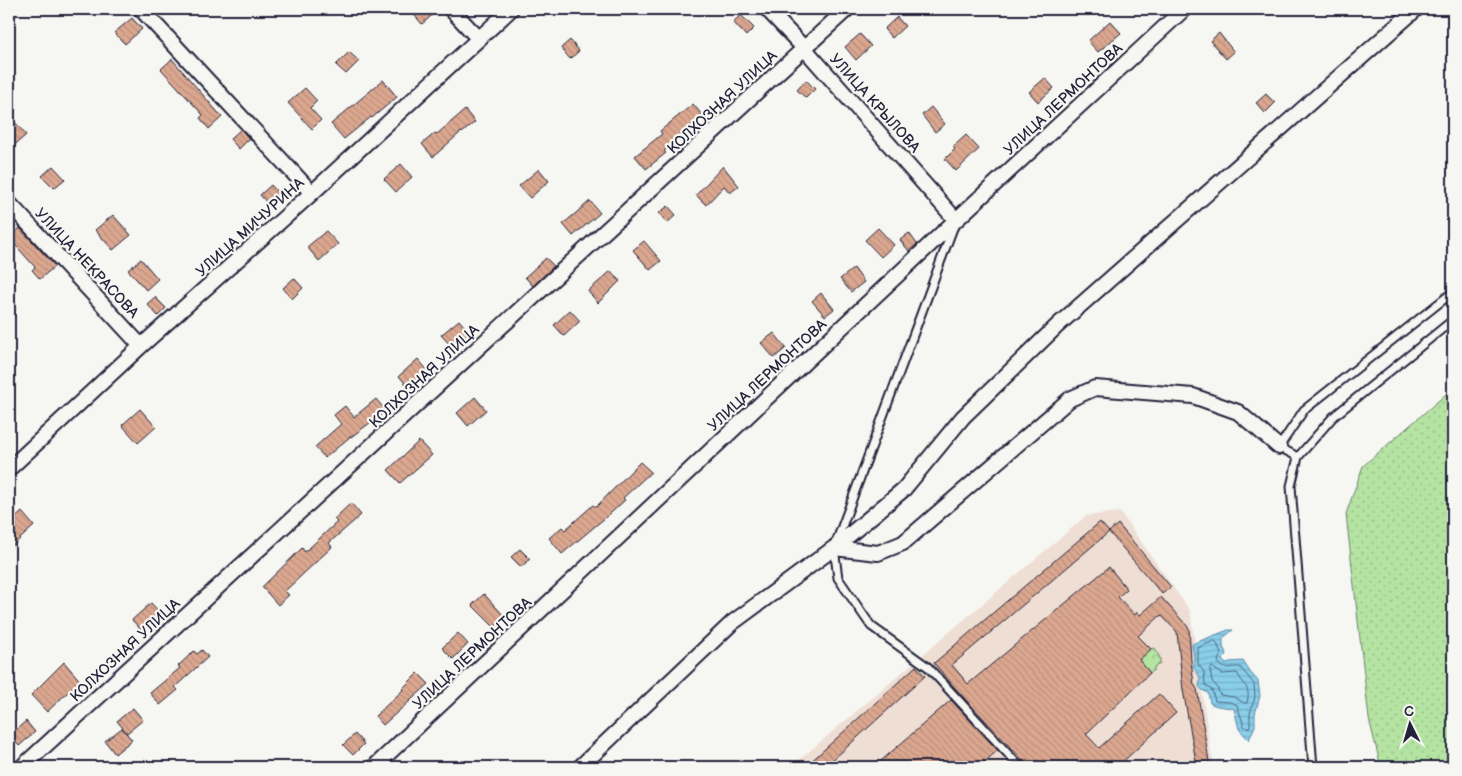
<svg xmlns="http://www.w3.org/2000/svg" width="1462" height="776" font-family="'Balsamiq Sans',sans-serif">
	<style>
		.built { fill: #eeded4 }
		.grass { fill: url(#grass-dots); stroke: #6b826e }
		.forest { fill: url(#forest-crowns); stroke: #6b826e }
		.water { fill: url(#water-rules); stroke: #6089a4 }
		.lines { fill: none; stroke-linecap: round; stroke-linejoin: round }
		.shore { stroke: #4b6781; stroke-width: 1 }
		.building { fill: url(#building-back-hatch); stroke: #22223b }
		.lane-casing { stroke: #22223b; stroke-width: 11 }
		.street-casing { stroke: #22223b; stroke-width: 18 }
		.lane { stroke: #f6f6f2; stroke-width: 7 }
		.street { stroke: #f6f6f2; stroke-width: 14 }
		.labels { text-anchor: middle; stroke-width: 4.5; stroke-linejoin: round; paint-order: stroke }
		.street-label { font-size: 15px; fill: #22223b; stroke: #f6f6f2 }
	</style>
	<defs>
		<pattern id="grass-dots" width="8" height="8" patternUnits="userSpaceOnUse" patternTransform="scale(1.25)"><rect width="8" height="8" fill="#b4e3a2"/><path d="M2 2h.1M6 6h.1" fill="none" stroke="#9ac28c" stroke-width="1.8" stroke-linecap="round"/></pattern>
		<pattern id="forest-crowns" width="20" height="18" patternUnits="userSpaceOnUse" patternTransform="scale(1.25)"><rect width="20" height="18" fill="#b4e3a2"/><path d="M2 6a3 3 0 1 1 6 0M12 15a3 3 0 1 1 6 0" fill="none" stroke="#9ac28c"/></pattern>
		<pattern id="water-rules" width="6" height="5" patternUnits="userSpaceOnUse" patternTransform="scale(1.25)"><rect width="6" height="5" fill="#89ceea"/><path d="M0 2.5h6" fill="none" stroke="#76b1ca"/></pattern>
		<pattern id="building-back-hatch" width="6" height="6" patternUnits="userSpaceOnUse" patternTransform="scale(1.25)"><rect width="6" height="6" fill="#dba78f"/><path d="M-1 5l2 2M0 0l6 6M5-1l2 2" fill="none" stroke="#bc8f7c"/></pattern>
	</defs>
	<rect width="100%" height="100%" fill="#f6f6f2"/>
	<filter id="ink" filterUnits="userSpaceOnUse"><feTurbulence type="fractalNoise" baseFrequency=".02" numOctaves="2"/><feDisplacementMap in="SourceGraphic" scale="10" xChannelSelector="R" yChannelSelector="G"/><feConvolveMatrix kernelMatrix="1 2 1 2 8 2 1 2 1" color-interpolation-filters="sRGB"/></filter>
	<g filter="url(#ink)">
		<path class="built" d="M1120,512L1190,611L1211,753L1215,767H791L1086,516Z"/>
		<path class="grass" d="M1453,388V767H1381L1369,719L1346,514L1363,466Z"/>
		<path class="forest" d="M1155,648L1160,658V664L1154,667V670L1150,673L1139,660L1151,649Z"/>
		<path class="water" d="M1228,630H1233L1223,638V647L1227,655L1222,660L1226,664L1229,662L1243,661L1250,672L1258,681L1260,696L1255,714V726L1249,740L1239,729L1234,709C1226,706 1218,708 1210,703L1208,693L1202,690L1199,686C1202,677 1198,674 1193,667L1194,658L1192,644Z"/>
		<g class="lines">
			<path class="shore" d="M1215,641L1217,643L1221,654L1218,661C1222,672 1231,666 1240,667L1254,684L1255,697L1250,713V726L1248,729L1244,726L1237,705L1230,702L1215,701L1212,690L1205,685L1204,672L1198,664V648Z
				M1212,667L1222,674L1237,673C1244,686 1251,687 1247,703H1244L1234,697L1220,695L1217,687L1212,681L1210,670Z"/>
		</g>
		<path class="building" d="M409,9H439L422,24Z
			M741,15L754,28L746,36L733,22Z
			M897,17L905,26L892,38L884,29Z
			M132,18L142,29L125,44L114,33Z
			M1110,21L1121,33L1098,52L1088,41Z
			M1219,33L1234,52L1226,59L1210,41Z
			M860,34L871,46L856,60L845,47Z
			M570,40L579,51L570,59L561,48Z
			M349,52L359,61L346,74L336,65Z
			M172,59L222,117L209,129L200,118L203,115L161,69Z
			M1045,78L1054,88L1038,102L1029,92Z
			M383,80L397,97L372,118L371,117L344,139L331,124Z
			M806,80L815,89L806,98L797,90Z
			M305,88L317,101L310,108L321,120L312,129L288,103Z
			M1266,94L1275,103L1265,113L1256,103Z
			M693,104L703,116L664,151L666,153L646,169L635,156L662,134L660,131Z
			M931,107L945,124L935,132L922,115Z
			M465,110L475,122L462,133L461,132L433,157L422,144L435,133L437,134Z
			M9,115L26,135L9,150Z
			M241,129L249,139L239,149L230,139Z
			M966,135L979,149L956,171L945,159L955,149L953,147Z
			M401,164L412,177L396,192L384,179Z
			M53,166L65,179L54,188L42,176Z
			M723,166L739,186L730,193L724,186L706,205L696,195Z
			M539,169L549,181L530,198L519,186Z
			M271,185L280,195L269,205L260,195Z
			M590,201L600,213L573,236L563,224Z
			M668,206L676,215L667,223L659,213Z
			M113,215L131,235L113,250L95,230Z
			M20,228L55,266L40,279L32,270L35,267L9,238Z
			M878,228L894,245L881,257L865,240Z
			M326,231L338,244L319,261L307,247Z
			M909,233L917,244L909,251L900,240Z
			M644,241L661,261L650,270L633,250Z
			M546,258L554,266L533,286L525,277Z
			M141,259L158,279L146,290L128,270Z
			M854,268L864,282L851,292L840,279Z
			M611,271L620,281L598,303L588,291Z
			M294,278L303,288L292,299L283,288Z
			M821,293L834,309L825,316L812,301Z
			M155,297L166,308L158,316L147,304Z
			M570,310L580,321L564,336L554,325Z
			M459,320L470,333L453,348L441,335Z
			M774,333L786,348L774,358L761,343Z
			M418,359L429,372L410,389L399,376Z
			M475,397L486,410L468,426L457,413Z
			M376,399L386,411L351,437V436L325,458L315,447L341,424L334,415L345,406L354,417Z
			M140,409L156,427L138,443L122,425Z
			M419,441L432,455L400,483L388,470Z
			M640,462L651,472L623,498L625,500L612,512L562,554L549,538L562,527L565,530L593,505L596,507Z
			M351,503L361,515L329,543L332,547L285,591L289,595L278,605L262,587L302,548L305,552L337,522L334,519Z
			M22,512L34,526L9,549V524Z
			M1100,522L1109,532L952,665L968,684L1109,567L1127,589L1118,597L1135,615L1137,612L1140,615L1161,597L1189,628L1191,661L1194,684L1197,689L1210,767H1197L1183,690L1177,632L1161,615L1138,636L1151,649L1139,660L1150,673L1086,734L1099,748L1159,694L1176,713L1117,767H1029L955,688L934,663Z
			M1118,524L1171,587L1162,594L1109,532Z
			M520,549L530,559L521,567L511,557Z
			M484,594L505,617L494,627L472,605Z
			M151,603L162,615L143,632L132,620Z
			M458,633L468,644L453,659L442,648Z
			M202,650L208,657L175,687L178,690L160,705L150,693L180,668L178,666L194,651L197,654Z
			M64,662L82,683L72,692L70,690L47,712L31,695Z
			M916,666L925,676L825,767H805Z
			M418,673L429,684L383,725L375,716L403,690L402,689Z
			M951,700L998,750L979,767H874Z
			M133,708L143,720L127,733L117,721Z
			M26,721L35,732L19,746L10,735Z
			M122,728L132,740L115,754L105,741Z
			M355,734L364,744L353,755L343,745Z"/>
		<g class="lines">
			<defs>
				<path id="lane" d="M953,228L834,548L838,578L871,626L928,667L1020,767
					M1298,457L1279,447L1304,410L1453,292
					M1313,767L1291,486L1298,457L1333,417L1453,320"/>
				<path id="street" d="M141,9L312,193
					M451,9L479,39
					M767,9L804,48L956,220
					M9,203L141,346
					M9,469L141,346L312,193L511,9
					M834,548L878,553L903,543L1070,399L1095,388L1193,396L1238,412L1279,447
					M22,767L847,9
					M374,767L956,220L1184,9
					M580,767L732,623L834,548L904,489L963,417L1058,325L1416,9"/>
			</defs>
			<use href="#lane" class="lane-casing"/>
			<use href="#street" class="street-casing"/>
			<use href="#lane" class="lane"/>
			<use href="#street" class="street"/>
		</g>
	</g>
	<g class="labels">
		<g class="street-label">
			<text transform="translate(1063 99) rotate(-43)" y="5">УЛИЦА ЛЕРМОНТОВА</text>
			<text transform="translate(722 102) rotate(-43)" y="5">КОЛХОЗНАЯ УЛИЦА</text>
			<text transform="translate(875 103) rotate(48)" y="5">УЛИЦА КРЫЛОВА</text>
			<text transform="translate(250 227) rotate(-42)" y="5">УЛИЦА МИЧУРИНА</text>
			<text transform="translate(87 263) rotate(47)" y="5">УЛИЦА НЕКРАСОВА</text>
			<text transform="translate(767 375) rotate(-43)" y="5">УЛИЦА ЛЕРМОНТОВА</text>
			<text transform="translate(424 376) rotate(-43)" y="5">КОЛХОЗНАЯ УЛИЦА</text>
			<text transform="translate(125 650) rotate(-43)" y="5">КОЛХОЗНАЯ УЛИЦА</text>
			<text transform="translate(472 653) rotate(-43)" y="5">УЛИЦА ЛЕРМОНТОВА</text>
		</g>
	</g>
	<rect width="1462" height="776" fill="none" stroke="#f6f6f2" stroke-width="30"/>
	<rect x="15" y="15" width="1432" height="746" fill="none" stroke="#22223b" stroke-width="2" filter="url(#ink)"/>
	<g transform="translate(1410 724) rotate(355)" stroke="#f6f6f2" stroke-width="4" paint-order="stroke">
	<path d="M0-4L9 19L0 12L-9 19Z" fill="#22223b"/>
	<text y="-8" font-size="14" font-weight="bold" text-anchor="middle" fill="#22223b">С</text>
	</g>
</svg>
